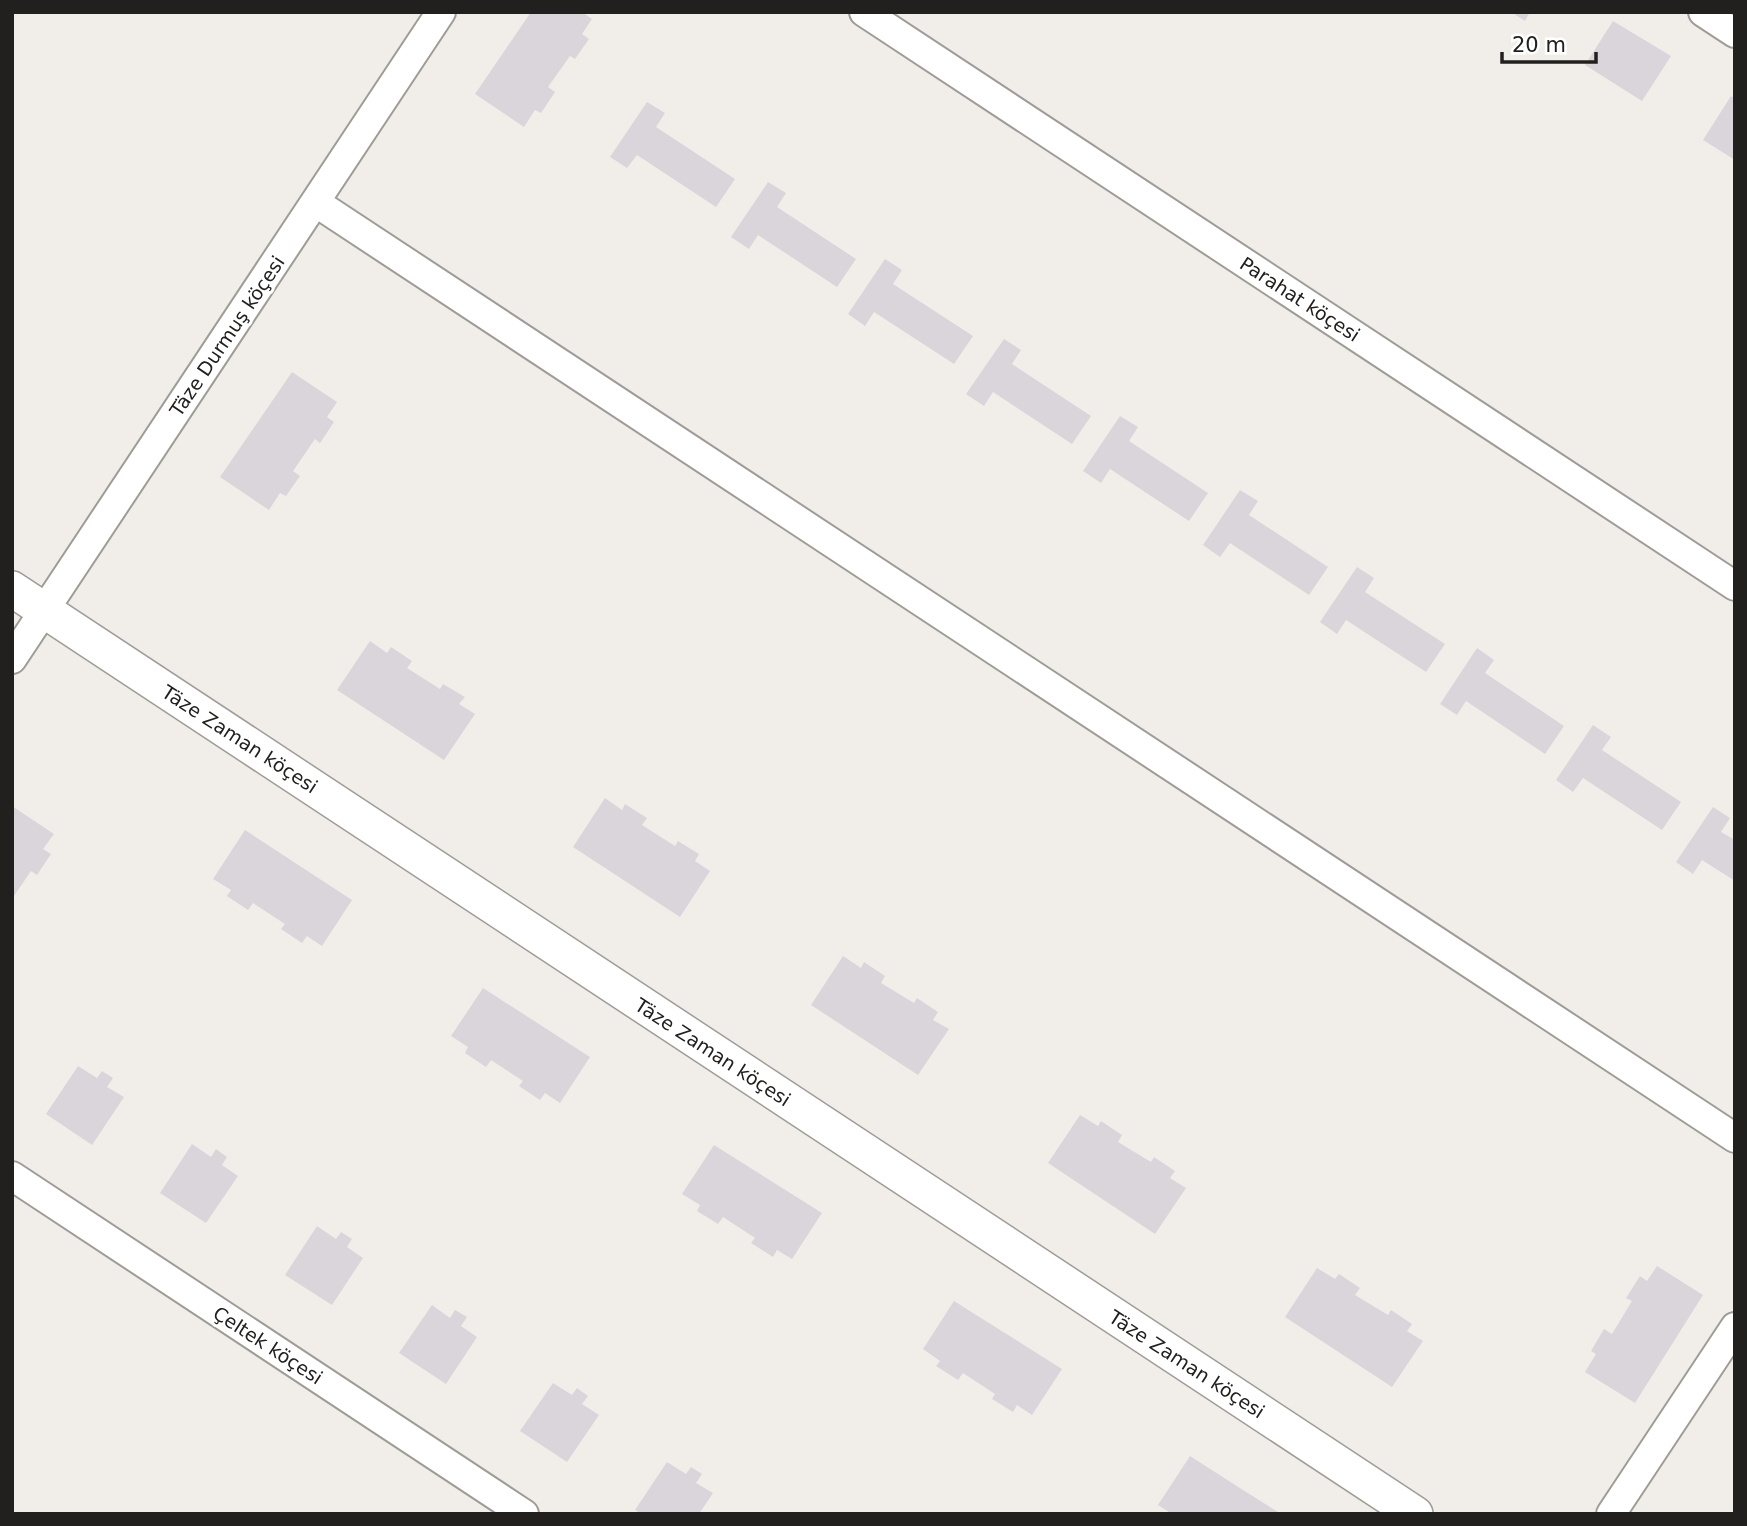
<svg xmlns="http://www.w3.org/2000/svg" width="1747" height="1526" font-family="'DejaVu Sans',sans-serif">
	<style>
		.building { fill: #d9d5da }
		.lines { fill: none; stroke-linecap: round; stroke-linejoin: round }
		.minor-casing { stroke: #9f9c97; stroke-width: 32 }
		.tertiary-casing { stroke: #9f9c97; stroke-width: 38 }
		.minor { stroke: #fff; stroke-width: 28 }
		.tertiary { stroke: #fff; stroke-width: 35 }
		.labels { text-anchor: middle; stroke-width: 6; stroke-linejoin: round; paint-order: stroke }
		.street-label { font-size: 19px; fill: #21201e; stroke: #fff }
	</style>
	<rect width="100%" height="100%" fill="#f1eee9"/>
	<path class="building" d="M531,12H582L592,19L582,34L589,39L575,59L570,56L548,87L555,92L541,113L535,110L524,127L475,94Z
		M1511,12H1530L1525,21Z
		M1613,21L1671,56L1642,101L1585,65Z
		M1731,96L1735,99V160L1703,140Z
		M647,102L665,113L656,127L735,179L716,207L637,155L627,168L610,157Z
		M768,182L786,193L777,207L856,259L837,287L758,235L749,249L731,237Z
		M885,259L902,270L893,284L973,336L954,364L874,312L865,326L848,314Z
		M1004,339L1021,350L1012,364L1091,416L1072,444L993,392L984,406L966,394Z
		M292,372L337,402L327,417L334,422L320,443L315,439L293,471L300,476L286,496L280,493L269,510L220,477Z
		M1120,416L1138,427L1129,441L1208,493L1189,521L1110,469L1101,483L1083,471Z
		M1240,490L1258,501L1249,515L1328,567L1309,595L1230,543L1220,557L1203,545Z
		M1357,567L1374,578L1365,592L1445,644L1426,672L1346,620L1337,634L1320,622Z
		M370,641L387,653L391,647L412,661L407,668L440,689L443,684L465,697L459,704L475,714L444,760L337,690Z
		M1477,648L1494,660L1485,673L1564,726L1545,754L1466,701L1457,715L1440,704Z
		M1593,725L1611,737L1602,750L1681,802L1662,830L1583,778L1573,792L1556,780Z
		M605,798L622,810L625,804L647,818L642,825L675,846L678,841L699,854L695,861L710,871L680,917L573,847Z
		M12,806L54,834L43,849L51,854L37,875L31,871L12,899Z
		M1713,807L1730,818L1721,832L1735,840V881L1702,860L1693,874L1676,862Z
		M245,830L352,900L322,946L307,936L302,943L281,929L285,924L253,903L248,910L227,896L231,890L213,879Z
		M843,956L861,968L864,962L885,976L881,983L914,1003L917,998L938,1012L933,1020L949,1029L918,1075L811,1005Z
		M483,988L590,1057L560,1103L545,1093L540,1100L519,1086L523,1081L491,1060L486,1067L465,1053L468,1047L451,1036Z
		M78,1066L97,1078L102,1071L113,1078L107,1087L124,1097L92,1145L46,1114Z
		M1080,1115L1098,1126L1101,1121L1122,1135L1118,1142L1151,1162L1154,1157L1175,1171L1170,1178L1186,1188L1155,1234L1048,1163Z
		M192,1144L211,1157L216,1149L227,1157L222,1165L238,1176L206,1223L160,1193Z
		M714,1145L822,1213L792,1259L777,1250L773,1257L751,1243L755,1238L723,1217L718,1224L697,1211L700,1205L682,1194Z
		M317,1226L336,1239L341,1232L352,1239L347,1247L363,1258L332,1305L285,1275Z
		M1657,1266L1703,1295L1635,1403L1585,1372L1596,1354L1591,1351L1604,1329L1612,1334L1632,1301L1626,1298L1640,1276L1647,1281Z
		M1317,1268L1335,1279L1339,1274L1360,1288L1355,1295L1388,1315L1391,1310L1412,1324L1407,1331L1423,1341L1392,1387L1285,1317Z
		M954,1301L1062,1369L1032,1415L1017,1405L1013,1412L992,1399L995,1394L963,1373L958,1380L936,1366L940,1361L923,1349Z
		M432,1305L450,1318L455,1310L467,1317L461,1326L477,1337L446,1384L399,1353Z
		M553,1383L572,1395L577,1388L588,1396L582,1404L599,1415L567,1462L520,1431Z
		M1190,1456L1243,1490L1281,1514H1172L1158,1505Z
		M667,1462L686,1474L691,1467L702,1474L696,1483L713,1493L699,1514H641L635,1510Z"/>
	<g class="lines">
		<defs>
			<path id="minor" d="M864,12L1735,586
				M1703,12L1735,33
				M315,202L1735,1138
				M12,659L441,12
				M12,1176L524,1514
				M1611,1514L1735,1327"/>
			<path id="tertiary" d="M12,589L1415,1514"/>
		</defs>
		<use href="#minor" class="minor-casing"/>
		<use href="#tertiary" class="tertiary-casing"/>
		<use href="#minor" class="minor"/>
		<use href="#tertiary" class="tertiary"/>
	</g>
	<g class="labels">
		<g class="street-label">
			<text transform="translate(1300 299) rotate(33)" y="7">Parahat köçesi</text>
			<text transform="translate(227 336) rotate(-56)" y="7">Täze Durmuş köçesi</text>
			<text transform="translate(240 739) rotate(33)" y="7">Täze Zaman köçesi</text>
			<text transform="translate(713 1052) rotate(33)" y="7">Täze Zaman köçesi</text>
			<text transform="translate(268 1345) rotate(33)" y="7">Çeltek köçesi</text>
			<text transform="translate(1187 1364) rotate(33)" y="7">Täze Zaman köçesi</text>
		</g>
	</g>
	<rect width="1747" height="1526" fill="none" stroke="#21201e" stroke-width="28"/>
	<path d="M1502 52v10h94v-10" fill="none" stroke="#21201e" stroke-width="3.5"/>
	<text x="1512" y="52" font-size="21" fill="#21201e" stroke="#ffffff" stroke-width="5" paint-order="stroke">20 m</text>
</svg>
